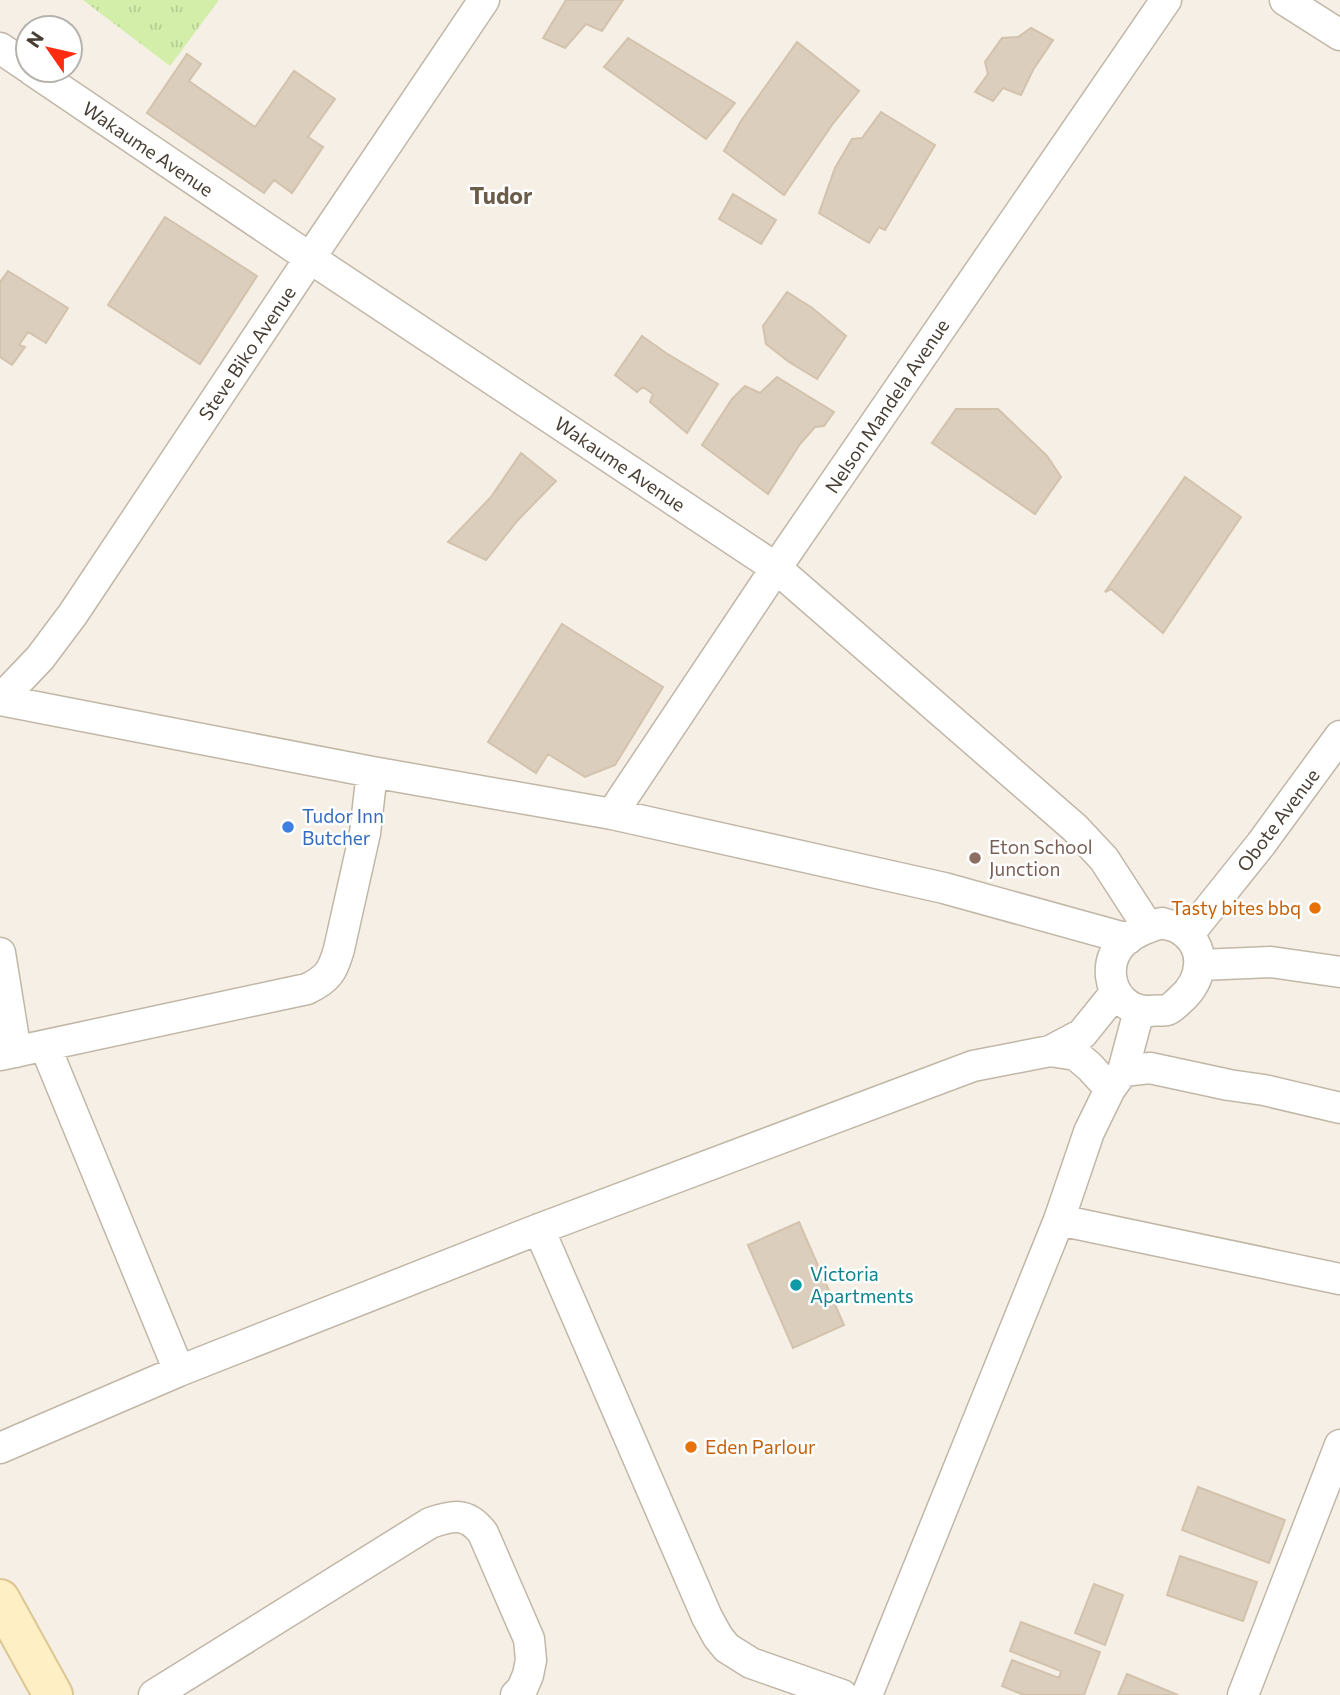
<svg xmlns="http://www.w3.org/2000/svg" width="1340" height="1695" font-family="Commissioner,sans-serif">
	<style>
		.grass { fill: url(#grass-tufts) }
		.building { fill: #dbcebc; stroke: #d3c2ac; stroke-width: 2 }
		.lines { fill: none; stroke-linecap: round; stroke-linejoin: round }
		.minor-casing { stroke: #c1b7a7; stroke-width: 33 }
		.secondary-casing { stroke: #ddc691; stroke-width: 42 }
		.minor { stroke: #fff; stroke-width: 30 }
		.secondary { stroke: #ffefc5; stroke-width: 38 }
		.shop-dot { fill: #3f7fe0; stroke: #fff; stroke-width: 2.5 }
		.education-dot { fill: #8d6e63; stroke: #fff; stroke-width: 2.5 }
		.food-dot { fill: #e8710a; stroke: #fff; stroke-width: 2.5 }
		.culture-dot { fill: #0f9aa8; stroke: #fff; stroke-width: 2.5 }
		.labels { text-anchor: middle; stroke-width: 5; stroke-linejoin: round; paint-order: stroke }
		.street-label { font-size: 19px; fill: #483f34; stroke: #fff }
		.shop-label { font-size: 19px; fill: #366cbe; stroke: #fff; text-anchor: start }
		.education-label { font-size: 19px; fill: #785e54; stroke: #fff; text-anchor: start }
		.food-label { font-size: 19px; fill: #c56008; stroke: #fff; text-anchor: end }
		.culture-label { font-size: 19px; fill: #0d838f; stroke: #fff; text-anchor: start }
		.quarter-label { font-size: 23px; font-weight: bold; fill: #6c5d4a; stroke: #fff }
	</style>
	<defs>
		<pattern id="grass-tufts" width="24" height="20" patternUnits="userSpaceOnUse" patternTransform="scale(1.75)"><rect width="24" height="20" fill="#d2eea9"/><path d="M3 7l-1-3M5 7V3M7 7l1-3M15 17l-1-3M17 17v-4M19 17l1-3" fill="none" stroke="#b6cd92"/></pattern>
	</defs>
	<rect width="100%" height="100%" fill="#f5efe5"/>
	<path class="grass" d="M83,0H219L170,66Z"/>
	<path class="building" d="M566,0H623L602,31L586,24L565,48L543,38Z
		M1031,28L1053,40L1033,70L1021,95L1003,88L993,101L975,92L988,74L985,62L1002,38L1018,37Z
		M628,38L735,103L706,139L604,67Z
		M797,42L859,91L832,125L784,195L724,151L741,121Z
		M187,54L201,64L189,81L255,127L294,71L335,99L308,137L323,147L292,193L274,180L264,193L147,113Z
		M881,112L935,145L885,230L879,227L869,243L819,213L835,168L852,139L862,138Z
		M733,194L776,220L761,244L719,219Z
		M165,217L257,276L200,364L108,305Z
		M8,271L68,308L46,343L28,332L19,345L25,347L12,365L0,357V282Z
		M787,292L811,307L846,336L817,379L789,362L766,344L763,326Z
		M642,336L666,353L718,384L687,433L650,402L653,394L643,387L637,392L615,375Z
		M777,377L834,412L824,426L815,427L800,444L768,494L702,445L732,399L745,386L760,393Z
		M956,409H998L1047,456L1061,477L1035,514L932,443Z
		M521,453L556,481L518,520L486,560L448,542L491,497Z
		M1185,477L1241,517L1163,633L1111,589L1105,592Z
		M562,624L663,687L615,765L585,777L548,754L536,773L488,742Z
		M799,1222L844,1325L793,1348L748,1245Z
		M1198,1487L1285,1520L1269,1563L1182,1530Z
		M1180,1556L1257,1582L1243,1621L1167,1595Z
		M1094,1584L1123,1595L1105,1645L1075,1633Z
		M1021,1622L1100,1652L1084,1695H1024L1002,1686L1012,1660L1059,1678L1061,1671L1010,1651Z
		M1127,1674L1178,1695H1118Z"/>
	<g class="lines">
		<defs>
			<path id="minor" d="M1285,0L1340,35
				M0,48L28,67
				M32,70L310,258L776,568L1075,828L1104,859L1148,927
				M0,700L372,772L612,814L944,888L1128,939
				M0,700L40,658L73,614L310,258L484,0
				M612,814L776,568L1166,0
				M1162,923C1167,925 1173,925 1178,928C1208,945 1204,980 1180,1000C1177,1003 1171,1009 1167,1010C1163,1011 1155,1010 1151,1011C1139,1011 1131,1009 1122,1000C1115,993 1112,985 1111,976C1108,944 1136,930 1162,923Z
				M1188,935L1261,844L1340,736
				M0,953L16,1052
				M1200,965L1271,962L1340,972
				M45,1046L179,1371
				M1050,1051L1076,1055L1090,1067L1110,1089
				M0,1055L307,989C328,979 333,971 339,949L365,833L372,772
				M1123,1071L1150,1068L1229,1085L1264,1090L1340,1108
				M1059,1220L1340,1279
				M539,1229L707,1617L718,1637L727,1648L751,1663L842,1695
				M0,1448L179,1371L539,1229L973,1066L1050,1051L1082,1034L1116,992
				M154,1695L430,1523C453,1515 467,1512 483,1533L529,1639L531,1660L528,1675L522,1689L516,1695
				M867,1695L1059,1220L1089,1132L1110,1089L1123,1071L1139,1011
				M1243,1695L1340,1445"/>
			<path id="secondary" d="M0,1599L53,1695"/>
		</defs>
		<use href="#minor" class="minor-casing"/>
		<use href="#secondary" class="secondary-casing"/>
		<use href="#minor" class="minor"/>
		<use href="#secondary" class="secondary"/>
	</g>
	<circle class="shop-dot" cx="288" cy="827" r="7"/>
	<circle class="education-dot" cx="975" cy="858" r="7"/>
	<g class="food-dot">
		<circle cx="1315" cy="908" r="7"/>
		<circle cx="691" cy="1447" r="7"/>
	</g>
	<circle class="culture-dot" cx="796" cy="1285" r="7"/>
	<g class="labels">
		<g class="street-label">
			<text transform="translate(148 149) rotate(34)" y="7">Wakaume Avenue</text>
			<text transform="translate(247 353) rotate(-56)" y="7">Steve Biko Avenue</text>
			<text transform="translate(887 406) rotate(-56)" y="7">Nelson Mandela Avenue</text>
			<text transform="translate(620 464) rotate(34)" y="7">Wakaume Avenue</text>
			<text transform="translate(1278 820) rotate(-53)" y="7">Obote Avenue</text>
		</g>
		<g class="shop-label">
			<text x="302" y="823">Tudor Inn<tspan x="302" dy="22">Butcher</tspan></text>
		</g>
		<g class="education-label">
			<text x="989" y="854">Eton School<tspan x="989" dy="22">Junction</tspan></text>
		</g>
		<g class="food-label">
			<text x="1301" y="915">Tasty bites bbq</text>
			<text x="705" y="1454" text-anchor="start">Eden Parlour</text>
		</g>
		<g class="culture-label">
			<text x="810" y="1281">Victoria<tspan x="810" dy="22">Apartments</tspan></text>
		</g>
		<g class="quarter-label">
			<text x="501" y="204">Tudor</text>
		</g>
	</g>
	<g transform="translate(49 49) rotate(304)"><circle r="33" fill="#ffffff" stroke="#b6b2ae" stroke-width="2"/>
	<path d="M0-5L12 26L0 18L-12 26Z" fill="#ff2c12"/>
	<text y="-10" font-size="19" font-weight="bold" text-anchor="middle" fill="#483f34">N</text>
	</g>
</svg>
